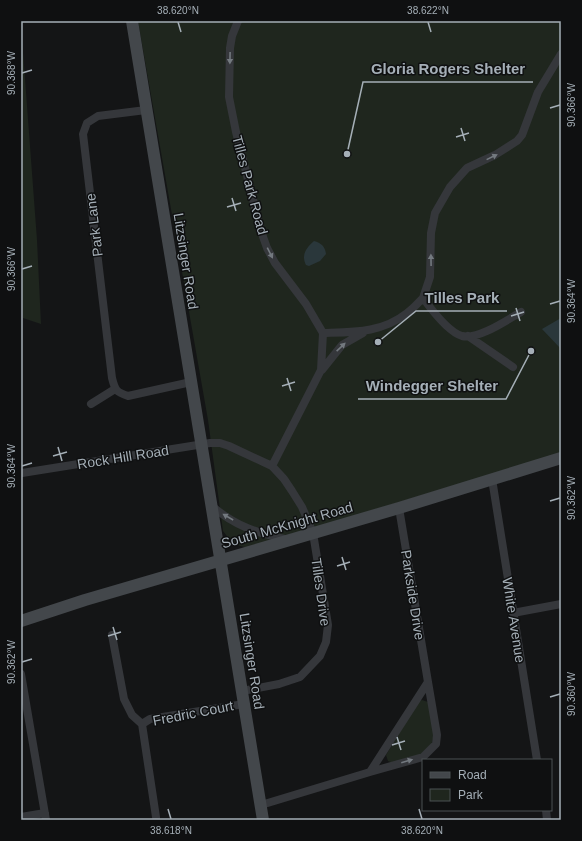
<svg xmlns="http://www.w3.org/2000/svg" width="582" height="841" font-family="Arial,sans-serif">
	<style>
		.green { fill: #1f261e }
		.water { fill: #2a373b }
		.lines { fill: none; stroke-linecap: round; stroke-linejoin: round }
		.street { stroke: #35373b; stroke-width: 8 }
		.secondary { stroke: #43474b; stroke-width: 12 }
		.oneway { fill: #73797f }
		.ticks { fill: none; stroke: #a5afb7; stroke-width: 1.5 }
		.labels { text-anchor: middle; stroke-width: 3; stroke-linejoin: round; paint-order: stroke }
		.street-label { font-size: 14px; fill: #a5afb7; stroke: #0f1011 }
		.leader { fill: none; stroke: #a5afb7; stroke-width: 1.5 }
		.callout-dot { fill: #a5afb7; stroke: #0f1011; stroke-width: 1.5 }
		.callout-label { font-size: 15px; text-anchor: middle; font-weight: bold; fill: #a5afb7; stroke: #0f1011; stroke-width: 3; stroke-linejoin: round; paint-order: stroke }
		.neatline { fill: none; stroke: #a5afb7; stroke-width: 1.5 }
		.ticks-label { font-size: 10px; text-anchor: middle; fill: #a5afb7 }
	</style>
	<rect width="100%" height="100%" fill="#141516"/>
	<path class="green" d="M138,21H561V453L248,548L233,544L223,531L208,420Z
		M21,25L37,240L41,324L23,318L21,298Z
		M422,700L428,702C431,718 441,742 423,754C416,758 401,760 393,763L388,761L386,755L419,701Z"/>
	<path class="water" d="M314,241C321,243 325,246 326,254L320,261L309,266L306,265C301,255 306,248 314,241Z
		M561,318V349L542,329Z"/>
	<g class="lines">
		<path class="street" d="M238,21L232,36L230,48L229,97L236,132L261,231L267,248L275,263L306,304L323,333L321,370L272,466
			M146,110L98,116L87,123L83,134L112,378C115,390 116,392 128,396L191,382
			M423,298L430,277L431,233L435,213L450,187L467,168L495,155L517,141L522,135L538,92L561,54
			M323,333C353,332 382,333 407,313C413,309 418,303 423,298C431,309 448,332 462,336C478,340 507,320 521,312
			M468,336L513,367
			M322,370L342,345L363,333
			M91,404L115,389
			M22,473L210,443H220L229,446L272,466L284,479L292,491L302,507L313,533L328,625L326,642L320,656L300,677L279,684L242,691
			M492,479L537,760
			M212,506C236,527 258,533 289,540
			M513,613L561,604
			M112,635L124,699L132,715L142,724
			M21,674L46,820
			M370,772L423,757L436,744L437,735L428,682
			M261,805L370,772L428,682L399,508
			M546,810L547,820
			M21,817L45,813
			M156,817L142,724L150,719L244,704"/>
		<path class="secondary" d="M132,21L263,820
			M21,621L85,600L399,508L561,458"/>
	</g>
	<defs><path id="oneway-solid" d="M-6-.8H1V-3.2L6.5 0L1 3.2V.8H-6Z"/></defs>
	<g class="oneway">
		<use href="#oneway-solid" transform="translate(230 58) rotate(91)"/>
		<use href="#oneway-solid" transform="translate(492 157) rotate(-26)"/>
		<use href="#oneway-solid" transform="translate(270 253) rotate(63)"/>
		<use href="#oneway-solid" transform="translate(431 260) rotate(-91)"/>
		<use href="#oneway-solid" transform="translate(341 347) rotate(-43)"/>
		<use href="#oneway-solid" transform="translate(228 517) rotate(-150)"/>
		<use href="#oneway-solid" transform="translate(407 761) rotate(-16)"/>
	</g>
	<path class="ticks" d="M178,22L181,32M428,22L431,32M22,73L32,70M550,108L560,105M461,128L465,141M456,137L469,133M232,198L236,211M227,207L241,203M22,269L32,266M550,304L560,301M516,308L520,321M511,316L524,312M287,378L291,391M282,386L295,382M58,447L62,461M53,456L67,452M22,466L32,463M550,501L560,498M342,557L346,570M337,566L350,562M113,627L117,640M108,636L121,632M22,662L32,659M550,697L560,694M397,737L401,750M392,745L405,741M168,809L171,819M419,809L422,819"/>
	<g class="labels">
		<g class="street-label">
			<text transform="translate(250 185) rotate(75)" y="5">Tilles Park Road</text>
			<text transform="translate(94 225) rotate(-97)" y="5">Park Lane</text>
			<text transform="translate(186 261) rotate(81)" y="5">Litzsinger Road</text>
			<text transform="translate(123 457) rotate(-9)" y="5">Rock Hill Road</text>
			<text transform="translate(287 525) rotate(-16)" y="5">South McKnight Road</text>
			<text transform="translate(321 592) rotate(82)" y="5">Tilles Drive</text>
			<text transform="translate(413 595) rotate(81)" y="5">Parkside Drive</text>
			<text transform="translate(514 620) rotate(81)" y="5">White Avenue</text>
			<text transform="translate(252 661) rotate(81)" y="5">Litzsinger Road</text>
			<text transform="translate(193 713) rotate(-11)" y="5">Fredric Court</text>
		</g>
	</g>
	<path class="leader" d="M347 154L363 82H533M378 342L416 311H507M531 351L506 399H358"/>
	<g class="callout-dot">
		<circle cx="347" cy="154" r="4"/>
		<circle cx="378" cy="342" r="4"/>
		<circle cx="531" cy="351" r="4"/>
	</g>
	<g class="callout-label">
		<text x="448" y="74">Gloria Rogers Shelter</text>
		<text x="462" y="303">Tilles Park</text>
		<text x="432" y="391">Windegger Shelter</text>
	</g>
	<rect width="582" height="841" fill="none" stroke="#0f1011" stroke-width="44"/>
	<rect x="422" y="759" width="130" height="52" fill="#0f1011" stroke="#4b5053"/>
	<rect x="430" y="772" width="20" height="6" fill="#43474b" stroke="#4b5053"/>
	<text x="458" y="779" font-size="12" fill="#a5afb7">Road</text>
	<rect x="430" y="789" width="20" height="12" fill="#1f261e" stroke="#4b5053"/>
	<text x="458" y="799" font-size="12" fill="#a5afb7">Park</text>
	<rect x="22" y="22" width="538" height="797" class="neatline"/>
	<g class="ticks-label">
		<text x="178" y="14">38.620°N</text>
		<text x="428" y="14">38.622°N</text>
		<text transform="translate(11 73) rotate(-90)" y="4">90.368°W</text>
		<text transform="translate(571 105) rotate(-90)" y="4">90.366°W</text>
		<text transform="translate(11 269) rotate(-90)" y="4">90.366°W</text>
		<text transform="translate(571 301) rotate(-90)" y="4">90.364°W</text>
		<text transform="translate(11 466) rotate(-90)" y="4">90.364°W</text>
		<text transform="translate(571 498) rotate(-90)" y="4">90.362°W</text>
		<text transform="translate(11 662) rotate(-90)" y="4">90.362°W</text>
		<text transform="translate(571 694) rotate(-90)" y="4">90.360°W</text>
		<text x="171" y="834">38.618°N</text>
		<text x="422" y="834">38.620°N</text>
	</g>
</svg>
